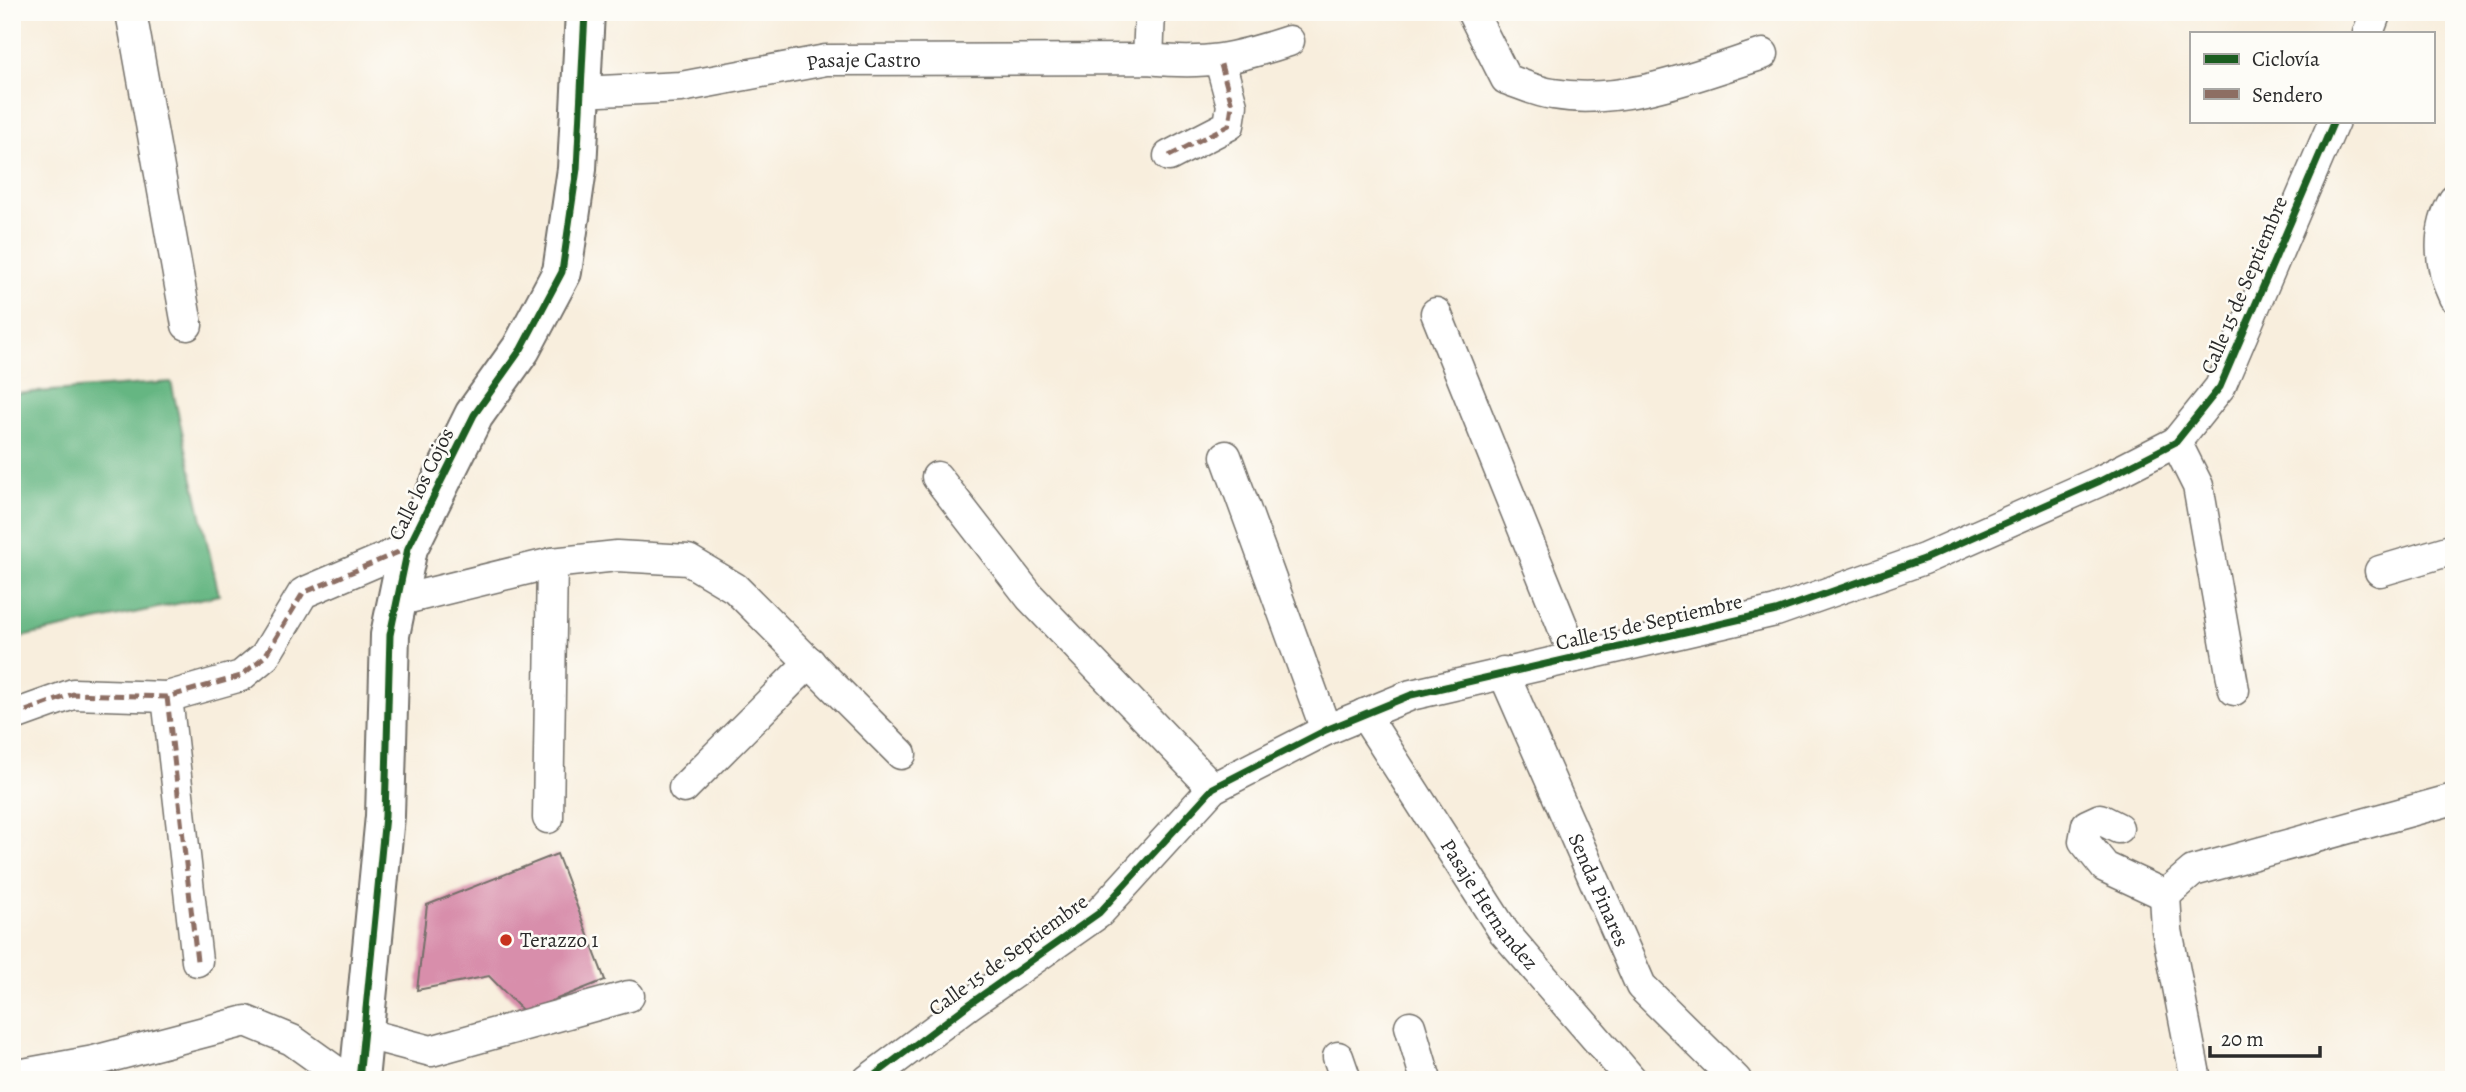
<svg xmlns="http://www.w3.org/2000/svg" width="2466" height="1092" font-family="Alegreya,serif">
	<style>
		.forest { fill: #65b682; stroke: #487056; stroke-width: 2 }
		.building { fill: #d88eab }
		.lines { fill: none; stroke-linecap: round; stroke-linejoin: round }
		.minor-casing { stroke: #736f69; stroke-width: 33 }
		.tertiary-casing { stroke: #736f69; stroke-width: 42 }
		.minor { stroke: #fff; stroke-width: 30 }
		.tertiary { stroke: #fff; stroke-width: 38 }
		.quiet { stroke: #8d6e63; stroke-width: 5; stroke-dasharray: 10 5; stroke-linecap: butt }
		.cycleway-casing { stroke: #fdfcf7; stroke-width: 11 }
		.cycleway { stroke: #1b5e20; stroke-width: 7 }
		.poi-dot { fill: #c8321e; stroke: #fdfcf7; stroke-width: 2.5 }
		.labels { text-anchor: middle; stroke-width: 5; stroke-linejoin: round; paint-order: stroke }
		.street-label { font-size: 21px; fill: #2b2b2b; stroke: #fdfcf7 }
		.poi-label { font-size: 21px; fill: #2b2b2b; stroke: #fdfcf7; text-anchor: start }
	</style>
	<rect width="100%" height="100%" fill="#fdfcf7"/>
	<filter id="ink" filterUnits="userSpaceOnUse"><feTurbulence type="fractalNoise" baseFrequency=".0143" numOctaves="2"/><feDisplacementMap in="SourceGraphic" scale="14" xChannelSelector="R" yChannelSelector="G"/><feConvolveMatrix kernelMatrix="1 2 1 2 8 2 1 2 1" color-interpolation-filters="sRGB"/></filter>
	<filter id="wash" filterUnits="userSpaceOnUse"><feTurbulence type="fractalNoise" baseFrequency=".00686" numOctaves="4" result="noise"/><feDisplacementMap in="SourceGraphic" scale="28" xChannelSelector="R" yChannelSelector="G"/><feGaussianBlur stdDeviation="1.57" result="paint"/><feColorMatrix in="noise" values="0 0 0 0 0 0 0 0 0 0 0 0 0 0 0 0 0 1.4 0 .05"/><feComposite in="paint" operator="in"/></filter>
	<g filter="url(#wash)">
		<rect width="100%" height="100%" fill="#f8eedd"/>
		<path class="forest" d="M171,382L219,595L12,639V394Z"/>
		<g id="blocks">
			<path class="building" d="M557,854L605,980L524,1012L489,976L417,990L427,905Z"/>
		</g>
	</g>
	<g filter="url(#ink)">
		<use href="#blocks" fill-opacity="0" stroke="#736f69" stroke-width="2"/>
		<g class="lines">
			<defs>
				<g id="minor">
					<path d="M131,12L187,325"/>
					<path d="M1472,12L1506,79C1521,84 1537,92 1553,94C1623,106 1698,75 1763,54"/>
					<path d="M2368,33L2376,12"/>
					<path d="M1148,59L1150,12"/>
					<path id="s1" d="M581,92L681,87L826,60L1148,59C1207,65 1234,59 1289,41"/>
					<path d="M1169,156L1229,125L1232,105L1220,61"/>
					<path d="M2454,200C2436,230 2439,267 2454,297"/>
					<path d="M1436,313L1575,657"/>
					<path d="M2176,442L2198,486L2234,690"/>
					<path d="M1226,456L1326,730"/>
					<path d="M937,477L1030,597L1213,788"/>
					<path d="M2380,571L2454,549"/>
					<path d="M397,601L552,563L617,556L688,560L735,588L901,754"/>
					<path id="s2" d="M1503,672L1641,986L1736,1080"/>
					<path d="M167,697L197,961"/>
					<path id="s3" d="M1364,714L1504,932L1632,1080"/>
					<path d="M12,716L73,694L167,697L241,676L265,656L303,593L408,548"/>
					<path d="M684,788L810,662"/>
					<path d="M548,818L552,563"/>
					<path d="M2118,828L2100,819L2087,825L2084,841L2105,867L2165,895"/>
					<path d="M2165,895L2193,871L2454,799"/>
					<path d="M2165,895L2167,930L2196,1080"/>
					<path d="M1410,1026L1426,1080"/>
					<path d="M363,1033L431,1051L629,996"/>
					<path d="M1338,1057L1346,1080"/>
					<path d="M12,1076L94,1061L246,1021L292,1040L348,1080"/>
					<path d="M868,1080L968,1005L1099,913L1213,788L1326,730L1411,695L1776,611L1924,559L2100,481L2176,442L2220,387L2334,121"/>
				</g>
				<path id="tertiary" d="M359,1080L385,816L390,635L408,548L474,415L521,349L562,272L577,169L585,12"/>
			</defs>
			<use href="#minor" class="minor-casing"/>
			<use href="#tertiary" class="tertiary-casing"/>
			<use href="#minor" class="minor"/>
			<use href="#tertiary" class="tertiary"/>
			<path class="quiet" d="M1169,156L1229,125L1232,105L1220,61
				M167,697L197,961
				M12,716L73,694L167,697L241,676L265,656L303,593L408,548"/>
			<defs>
				<path id="cycleway" d="M359,1080L385,816L390,635L408,548L474,415L521,349L562,272L577,169L585,12
					M868,1080L968,1005L1099,913L1213,788L1326,730L1411,695L1776,611L1924,559L2100,481L2176,442L2220,387L2334,121"/>
			</defs>
			<use href="#cycleway" class="cycleway-casing"/>
			<use href="#cycleway" class="cycleway"/>
		</g>
	</g>
	<circle class="poi-dot" cx="506" cy="940" r="7"/>
	<g class="labels">
		<g class="street-label">
			<text dy="7" stroke="none"><textPath href="#s1" startOffset="285">Pasaje Castro</textPath></text>
			<text transform="translate(2244 285) rotate(-67)" y="7">Calle 15 de Septiembre</text>
			<text transform="translate(421 484) rotate(-64)" y="7">Calle los Cojos</text>
			<text transform="translate(1649 622) rotate(-13)" y="7">Calle 15 de Septiembre</text>
			<text dy="7" stroke="none"><textPath href="#s2" startOffset="238">Senda Pinares</textPath></text>
			<text dy="7" stroke="none"><textPath href="#s3" startOffset="228">Pasaje Hernandez</textPath></text>
			<text transform="translate(1008 955) rotate(-36)" y="7">Calle 15 de Septiembre</text>
		</g>
		<g class="poi-label">
			<text x="520" y="947">Terazzo 1</text>
		</g>
	</g>
	<rect width="2466" height="1092" fill="none" stroke="#fdfcf7" stroke-width="42"/>
	<rect x="2190" y="32" width="245" height="91" fill="#fdfcf7" stroke="#a9a8a5" stroke-width="2"/>
	<rect x="2204" y="54" width="35" height="10" fill="#1b5e20" stroke="#a9a8a5" stroke-width="2"/>
	<text x="2252" y="66" font-size="21" fill="#2b2b2b">Ciclovía</text>
	<rect x="2204" y="89" width="35" height="10" fill="#8d6e63" stroke="#a9a8a5" stroke-width="2"/>
	<text x="2252" y="102" font-size="21" fill="#2b2b2b">Sendero</text>
	<path d="M2210 1046v10h110v-10" fill="none" stroke="#2b2b2b" stroke-width="3.5"/>
	<text x="2221" y="1046" font-size="21" fill="#2b2b2b" stroke="#fdfcf7" stroke-width="5" paint-order="stroke">20 m</text>
</svg>
